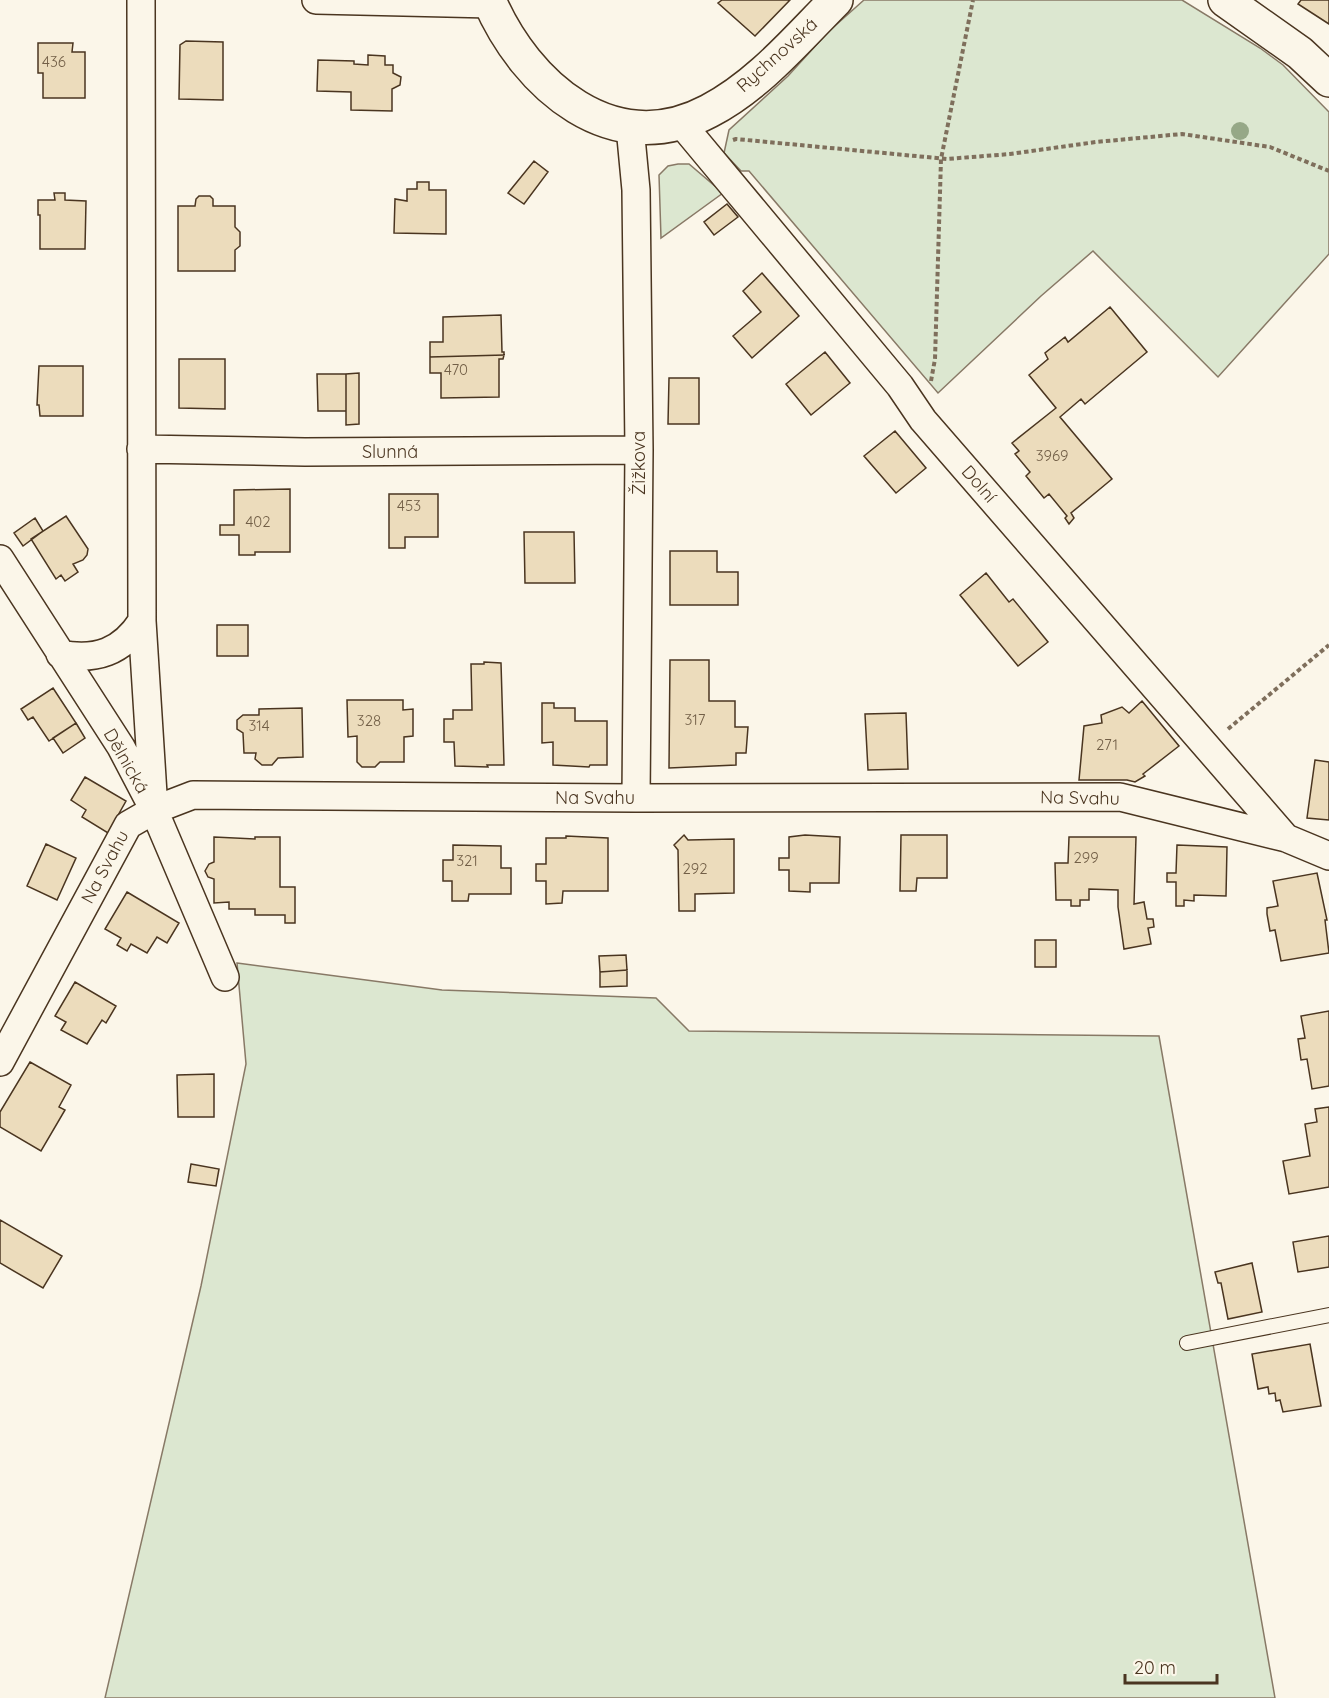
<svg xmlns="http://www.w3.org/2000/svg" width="1329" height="1698" font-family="Quicksand,sans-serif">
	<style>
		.green { fill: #dce7d0; stroke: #887966; stroke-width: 1.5 }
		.building { fill: #ecdcbc; stroke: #4a3520; stroke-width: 1.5 }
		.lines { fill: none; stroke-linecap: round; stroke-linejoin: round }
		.service-casing { stroke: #4a3520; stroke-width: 16 }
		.minor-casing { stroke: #4a3520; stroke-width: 30 }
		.tertiary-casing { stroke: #4a3520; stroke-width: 36 }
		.path { stroke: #7f6f5c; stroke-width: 4; stroke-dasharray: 4.5 3; stroke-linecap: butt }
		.service { stroke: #fbf6e9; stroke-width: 14 }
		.minor { stroke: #fbf6e9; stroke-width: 27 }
		.tertiary { stroke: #fbf6e9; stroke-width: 33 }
		.tree { fill: #96a887 }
		.labels { text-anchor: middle; stroke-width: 4.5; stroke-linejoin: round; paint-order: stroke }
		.number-label { font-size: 15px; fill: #725f47 }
		.street-label { font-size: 18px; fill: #4a3520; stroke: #fbf6e9 }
	</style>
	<rect width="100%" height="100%" fill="#fbf6e9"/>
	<path class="green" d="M864,0H1182L1260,48L1283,65L1329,112V254L1218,377L1093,251L1041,296L938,393L749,171H741L724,153L729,130L788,76L828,32Z
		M678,164H689L723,193L661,238L659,175L668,166Z
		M237,963L442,990L656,998L689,1031L1159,1036L1275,1698H105L201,1286L246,1064Z"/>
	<path class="building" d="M722,0H790L755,36L718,3Z
		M1301,0H1329V24L1298,4Z
		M186,41L223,42V100L179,99L180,45Z
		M38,43H73L72,52H85V98H43V73H38Z
		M368,55L385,56V65H393V73L401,77L400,85L392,89V111L351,110V92L317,91L318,60L354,61V64L368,65Z
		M534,161L548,172L524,204L508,193Z
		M417,182H429V190H446V234L394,233L395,199L407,201V189H417Z
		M54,193H65V200L86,201L85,249H40V215H38V200H55Z
		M199,196H210L213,199V206H235V227L240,232V246L235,250V271H178V206H195L196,199Z
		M727,204L738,217L714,235L704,222Z
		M762,273L799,316L752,358L733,336L761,312L743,291Z
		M1110,307L1147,352L1085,404L1081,399L1060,417L1112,479L1071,513L1074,518L1069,524L1065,518L1067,516L1049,494L1044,498L1026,476L1030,472L1015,454L1019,451L1012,443L1056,408L1029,375L1048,359L1045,353L1065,337L1068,342Z
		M501,315L502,352H504V355L430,357V342H443V317Z
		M825,352L850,383L811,415L786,384Z
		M504,355L503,359H499V397L441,398V373H430V357Z
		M179,359H225V409L179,408Z
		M39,366H83V416H40L39,405H37Z
		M359,373V424L346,425V374Z
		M317,374H346V411H318Z
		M669,378H699V424H668Z
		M895,431L926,468L896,493L864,456Z
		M290,489V552H255V555H239V535H220V525H234V490Z
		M389,494H438V537H405V548H389Z
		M66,516L88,549L87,555L83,560L73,564L78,572L65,581L61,575L56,579L31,539Z
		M35,518L43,531L23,546L14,533Z
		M524,532H574L575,583H525Z
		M670,551H717V572H738V605H670Z
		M986,573L1009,602L1013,599L1048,642L1018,666L960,595Z
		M217,625H248V656H217Z
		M670,660H709V701H735V727H748L746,753H736V765L669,768Z
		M484,662L501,663L504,765H487L488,767L455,766L454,742H444V719H453V710H472L471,664H484Z
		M53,688L76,723L49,741L33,717L28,720L21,709Z
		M347,700H403V710L413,709V736L404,737V762H380L375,767H362L357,762V736L348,737Z
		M1142,701L1179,746L1143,774L1145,776L1135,782L1127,780H1079L1084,726L1102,723L1101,715L1122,707L1129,713Z
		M542,703H554V708H575V721H607V765H590L589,767L553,765V742L542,743Z
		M302,708L303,757L278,758L272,765H262L255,759L256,753H244L243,733L237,729V720L243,715H259V709Z
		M906,713L908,769L868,770L865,714Z
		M76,723L85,738L63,753L53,738Z
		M1315,760L1329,762V820L1307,818Z
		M85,777L126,801L108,833L82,817L86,810L71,800Z
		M684,835L688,840L734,839V893L695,894V911H679L678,850L674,845Z
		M805,835L840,837L839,883H810V892L789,891V870H779V858H789V837Z
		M901,835H947V878H917L916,891H900Z
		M566,836L608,838V891H563L562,903L546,904V881H536V864H546V838H566Z
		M214,837L255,839V837H280V887H295V923H285V915H255V909H229V902L214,903V879L208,877L205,871L209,864L214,862Z
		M1069,837H1136L1134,904L1144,902L1147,919H1153L1154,927L1148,928L1151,944L1124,949L1118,907V890L1089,889V900H1080V906H1071V900H1056L1055,863H1068Z
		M46,844L76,858L57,900L27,886Z
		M453,845L501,846V868H511V894H469L468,901H452V881H443V860H453Z
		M1177,845L1227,847L1226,896L1194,895V901L1184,900V906H1176V882H1167V873H1176Z
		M1317,873L1327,920H1325L1329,953L1281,961L1275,930L1270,931L1267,914V908L1278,906L1273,881Z
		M127,892L179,923L167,943L157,937L147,953L131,944L127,951L117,945L121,938L105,929Z
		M1035,940H1056V967H1035Z
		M626,955L627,970L600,972L599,956Z
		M627,970V986L600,987V972Z
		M75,982L116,1006L106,1023L102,1020L87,1044L61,1030L66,1022L55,1016Z
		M1329,1011V1086L1312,1089L1307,1059L1301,1060L1298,1039L1305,1038L1301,1016Z
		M30,1062L71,1085L59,1107L65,1110L41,1151L0,1127V1112Z
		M214,1074V1117H178L177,1075Z
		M1329,1107V1187L1289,1194L1283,1161L1310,1156L1305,1124L1317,1122L1315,1109Z
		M191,1164L219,1169L216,1186L188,1182Z
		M0,1220L62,1256L43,1288L0,1263Z
		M1329,1236V1267L1298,1272L1293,1242Z
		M1252,1263L1262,1312L1228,1319L1221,1283H1218L1215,1272Z
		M1310,1344L1321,1406L1283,1412L1280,1400L1276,1401L1275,1393L1269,1394L1268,1387L1258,1389L1252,1354Z"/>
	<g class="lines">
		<defs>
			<path id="service" d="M1187,1343L1329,1315"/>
			<path id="minor" d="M141,0L142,621L154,810
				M316,0L491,4
				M680,122L900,386L923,420L1286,838
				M630,127L636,190L639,450L636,798
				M141,449L305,452L639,450
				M0,559L121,747L154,810L225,977
				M60,654C96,661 122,652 142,621
				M0,1062L128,825L154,810L193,795L636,798L1120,797L1286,838L1329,856"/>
			<path id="tertiary" d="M489,0C526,86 613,162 709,111C759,85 797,39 836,0
				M1225,0L1300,53L1329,80"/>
		</defs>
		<use href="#service" class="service-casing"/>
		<use href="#minor" class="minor-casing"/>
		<use href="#tertiary" class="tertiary-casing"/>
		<path class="path" d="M733,140L736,139L947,159L1010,154L1096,142L1182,134L1270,147L1329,171
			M931,381L935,359L941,159L973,0
			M1228,729L1329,645"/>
		<use href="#service" class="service"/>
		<use href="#minor" class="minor"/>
		<use href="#tertiary" class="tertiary"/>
	</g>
	<circle class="tree" cx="1240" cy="131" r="9"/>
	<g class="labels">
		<g class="number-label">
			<text x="54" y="67">436</text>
			<text x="456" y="375">470</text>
			<text x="1052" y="461">3969</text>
			<text x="409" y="511">453</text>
			<text x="258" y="527">402</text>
			<text x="695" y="725">317</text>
			<text x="369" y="726">328</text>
			<text x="259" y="731">314</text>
			<text x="1107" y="750">271</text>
			<text x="1086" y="863">299</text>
			<text x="467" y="866">321</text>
			<text x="695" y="874">292</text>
		</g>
		<g class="street-label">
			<text transform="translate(777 55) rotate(-42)" y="6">Rychnovská</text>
			<text x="390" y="458">Slunná</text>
			<text transform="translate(639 463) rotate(-90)" y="6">Žižkova</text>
			<text transform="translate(979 484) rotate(49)" y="6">Dolní</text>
			<text transform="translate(126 761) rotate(60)" y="6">Dělnická</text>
			<text x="595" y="804">Na Svahu</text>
			<text transform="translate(1080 798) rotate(1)" y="6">Na Svahu</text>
			<text transform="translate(105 867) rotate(-62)" y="6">Na Svahu</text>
		</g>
	</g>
	<path d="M1125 1674v9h92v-9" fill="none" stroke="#4a3520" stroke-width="3"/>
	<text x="1134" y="1674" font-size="18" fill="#4a3520" stroke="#fbf6e9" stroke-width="4.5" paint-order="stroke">20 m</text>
</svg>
